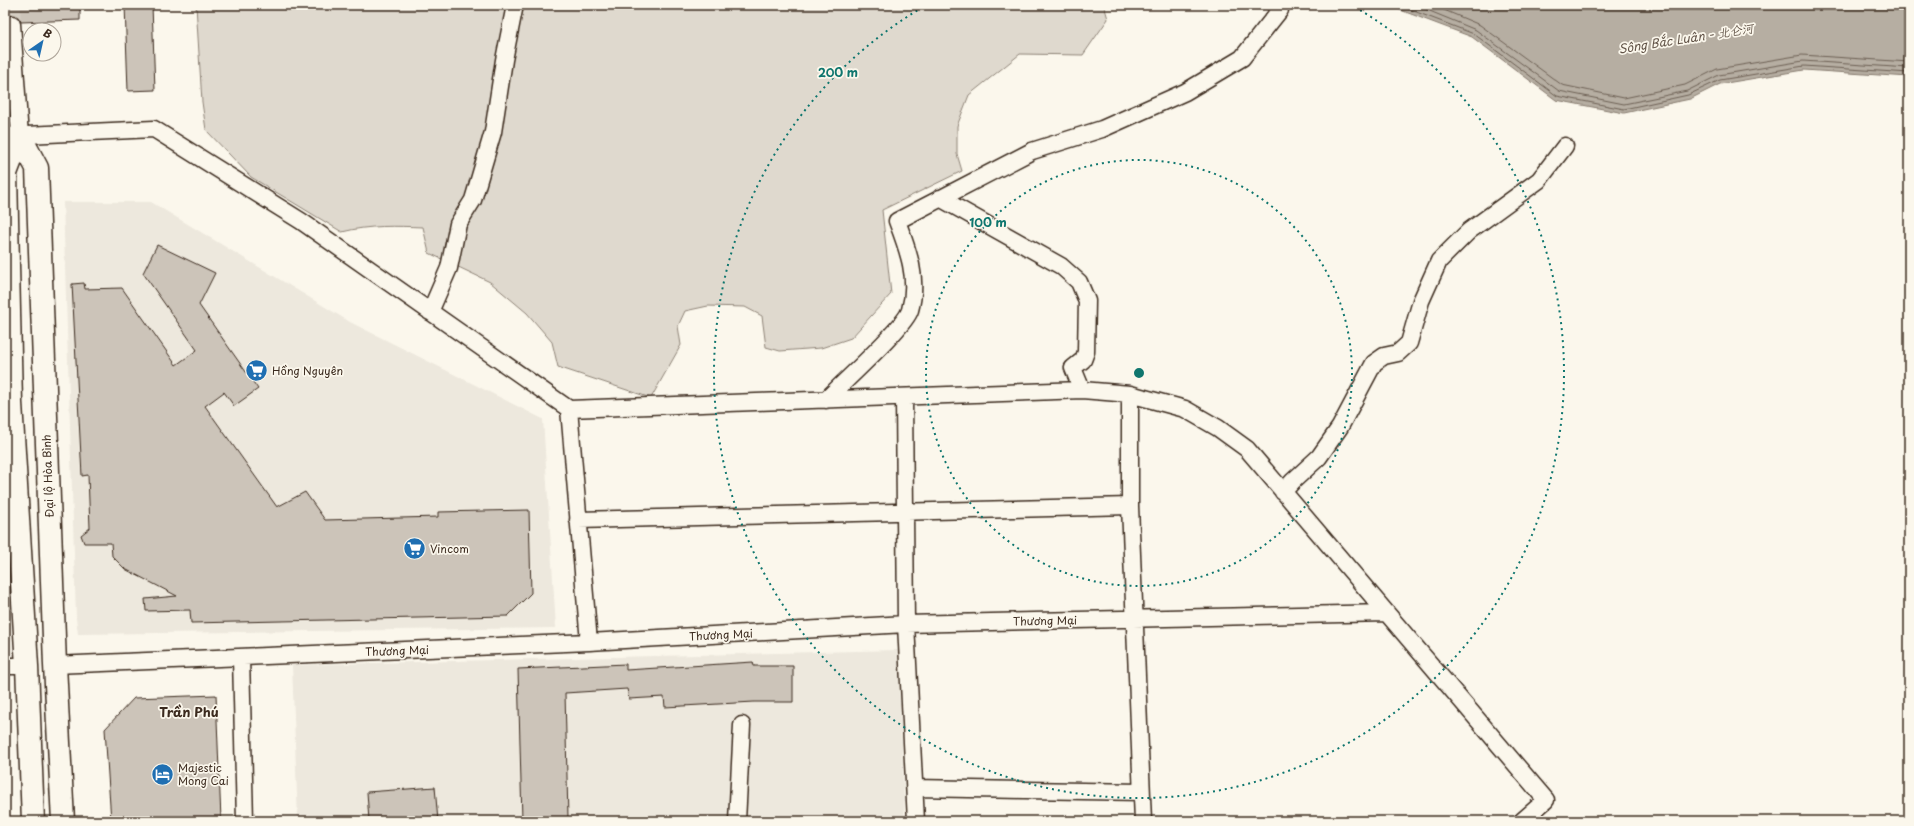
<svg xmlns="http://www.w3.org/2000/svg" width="1914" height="826" font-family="'Playpen Sans','LXGW WenKai TC',sans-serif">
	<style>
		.built { fill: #ede8dd }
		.green { fill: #dfd9ce; stroke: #8d8276 }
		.water { fill: #b6aea2; stroke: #85796d }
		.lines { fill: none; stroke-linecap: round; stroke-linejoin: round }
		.shore { stroke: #6c5f53; stroke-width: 1 }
		.building { fill: #ccc4b9; stroke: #3b2a1e }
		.minor-tunnel { stroke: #d5cec3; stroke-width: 16; stroke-dasharray: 16 8; stroke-linecap: butt }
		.minor-casing { stroke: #3b2a1e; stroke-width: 19 }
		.highway-casing { stroke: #3b2a1e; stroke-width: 25 }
		.minor { stroke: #fbf7ec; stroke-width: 16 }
		.highway { stroke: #fbf7ec; stroke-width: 22 }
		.ring { fill: none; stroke: #0f766e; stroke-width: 2; stroke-dasharray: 2 4 }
		.labels { text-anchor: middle; stroke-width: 3.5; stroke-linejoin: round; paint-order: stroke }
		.poi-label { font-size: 11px; fill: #3b2a1e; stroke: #fbf7ec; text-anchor: start }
		.street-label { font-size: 11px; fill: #3b2a1e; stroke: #fbf7ec }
		.water-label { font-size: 12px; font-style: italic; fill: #605246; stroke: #fbf7ec }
		.quarter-label { font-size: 13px; font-weight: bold; fill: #3b2a1e; stroke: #fbf7ec }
		.centre { fill: #0f766e; stroke: #fbf7ec; stroke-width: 2 }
		.ring-label { font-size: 12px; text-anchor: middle; font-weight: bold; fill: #0f766e; stroke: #fbf7ec; stroke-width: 3.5; stroke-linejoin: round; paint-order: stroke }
	</style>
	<rect width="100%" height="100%" fill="#fbf7ec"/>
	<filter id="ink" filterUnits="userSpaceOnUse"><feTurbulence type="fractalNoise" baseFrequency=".025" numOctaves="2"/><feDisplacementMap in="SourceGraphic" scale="8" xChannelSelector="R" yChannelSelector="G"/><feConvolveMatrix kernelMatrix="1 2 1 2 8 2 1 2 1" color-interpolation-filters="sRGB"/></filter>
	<g filter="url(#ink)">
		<path class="built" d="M63,202H151L350,322L543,419L556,628L78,634L76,618Z
			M898,650L905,821H298L292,665Z"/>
		<path class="green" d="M196,5H1104L1108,19L1083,55L1020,54L969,95L957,126V154L962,171L882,210L891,294L851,338L821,348L780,351L766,347L762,316L745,307L708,306L685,311L678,326L681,345L651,398L558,367L552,342L527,313L490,282L429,253L423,227C396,226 369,225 342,232L251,177L206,130L202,102Z"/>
		<path class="water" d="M1387,5H1909V77L1804,70L1720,84L1690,99L1624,113L1556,100L1472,37Z"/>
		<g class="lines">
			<path class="shore" d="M1398,5L1474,34L1557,96L1624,109L1688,95L1720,80L1804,66L1909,73
				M1415,5L1476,30L1559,91L1624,104L1687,91L1719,75L1803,61L1909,68
				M1432,5L1480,25L1562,85L1624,98L1685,85L1717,69L1802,55L1909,62"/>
		</g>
		<path class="building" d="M5,5H80V20L21,22L16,15H11L5,18Z
			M125,5H152L155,90L128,91Z
			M157,245L215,273L199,305L258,389L234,406L224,392L205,406L277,507L305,492L325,520L438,517V512L529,510L531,593L508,616L191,623L190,610L146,611L145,599L177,596L125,569L112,556L111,543H84L81,535L90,528L88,475L82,476L72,284L84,283L85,289L122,288L176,365L197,350L143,273Z
			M753,662L754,666H793V702H754L665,707L664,697L629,699L627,689L565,693L568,818L522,820L518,669L626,664V670Z
			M216,695L221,820L111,821L105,729L134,698Z
			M435,787L438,821H369L367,792Z"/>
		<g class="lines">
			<path class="minor-tunnel" d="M12,24L13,5"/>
			<defs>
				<path id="minor" d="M12,24L20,136
					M5,136L154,129L301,221L569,409L1082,390L1130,394L1185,409L1218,428L1247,449L1546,800L1522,821
					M940,198L1061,266L1079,282L1087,301L1086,352L1083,360L1073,368L1082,390
					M430,312L449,268L458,224L473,200L493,132L504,60L515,5
					M1130,394V506L1143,821
					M904,397L906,624L916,821
					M826,400C841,384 906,326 910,310C919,279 908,250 897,221L1032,151L1102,129L1185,92L1242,58L1280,10
					M569,409L589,642
					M1283,492L1293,481L1319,457L1340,427L1374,363L1384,356L1398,353L1409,343L1421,301L1439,261L1469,231L1539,180L1565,146
					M578,520L1130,506
					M241,657L245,821
					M55,665L589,642L906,624L1387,613
					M5,666H27
					M915,788L1141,792
					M737,821L742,725"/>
				<path id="highway" d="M20,136L37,168L55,665L63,821
					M20,136L6,173L11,403L27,666L33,821"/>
			</defs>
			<use href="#minor" class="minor-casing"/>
			<use href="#highway" class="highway-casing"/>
			<use href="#minor" class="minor"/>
			<use href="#highway" class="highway"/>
		</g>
	</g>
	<g class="ring">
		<circle cx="1139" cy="373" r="213"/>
		<path d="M1355 7A425 425 0 1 1 923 7"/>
	</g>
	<defs>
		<symbol id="supermarket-disc" viewBox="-11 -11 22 22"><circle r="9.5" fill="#1f6fb2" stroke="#fbf7ec"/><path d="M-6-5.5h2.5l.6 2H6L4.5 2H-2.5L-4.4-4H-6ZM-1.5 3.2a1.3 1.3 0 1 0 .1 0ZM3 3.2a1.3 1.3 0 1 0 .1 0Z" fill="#fff"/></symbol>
		<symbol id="hotel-disc" viewBox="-11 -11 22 22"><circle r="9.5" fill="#1f6fb2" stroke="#fbf7ec"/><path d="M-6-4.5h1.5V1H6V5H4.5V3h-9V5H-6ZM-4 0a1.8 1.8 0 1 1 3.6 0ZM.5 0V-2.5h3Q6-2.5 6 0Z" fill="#fff"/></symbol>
	</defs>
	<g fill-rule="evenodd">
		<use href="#supermarket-disc" x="244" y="358" width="25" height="25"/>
		<use href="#supermarket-disc" x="402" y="536" width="25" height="25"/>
		<use href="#hotel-disc" x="150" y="762" width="25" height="25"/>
	</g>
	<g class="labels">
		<g class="poi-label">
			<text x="272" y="375">Hồng Nguyên</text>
			<text x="430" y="553">Vincom</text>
			<text x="178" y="772">Majestic<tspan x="178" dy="13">Mong Cai</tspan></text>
		</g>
		<g class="street-label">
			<text transform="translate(48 476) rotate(-92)" y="4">Đại lộ Hòa Bình</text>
			<text transform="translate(1045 621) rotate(-1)" y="4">Thương Mại</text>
			<text transform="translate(721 635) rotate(-3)" y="4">Thương Mại</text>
			<text transform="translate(397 651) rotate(-2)" y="4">Thương Mại</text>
		</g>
		<g class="water-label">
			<text transform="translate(1686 39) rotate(-9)" y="4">Sông Bắc Luân - 北仑河</text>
		</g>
		<g class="quarter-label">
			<text x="189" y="717">Trần Phú</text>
		</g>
	</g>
	<circle cx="1139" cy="373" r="6" class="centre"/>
	<g class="ring-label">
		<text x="838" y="77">200 m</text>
		<text x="988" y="227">100 m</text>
	</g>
	<rect width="1914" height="826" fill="none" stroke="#fbf7ec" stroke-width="20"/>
	<rect x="10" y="10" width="1894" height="806" fill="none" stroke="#3b2a1e" stroke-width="1.5" filter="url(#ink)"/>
	<g transform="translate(42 42) rotate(34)"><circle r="19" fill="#fbf7ec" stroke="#aea59a"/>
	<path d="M0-3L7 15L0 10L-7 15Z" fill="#1f6fb2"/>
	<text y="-6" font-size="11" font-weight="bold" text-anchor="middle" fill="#3b2a1e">B</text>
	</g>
</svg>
